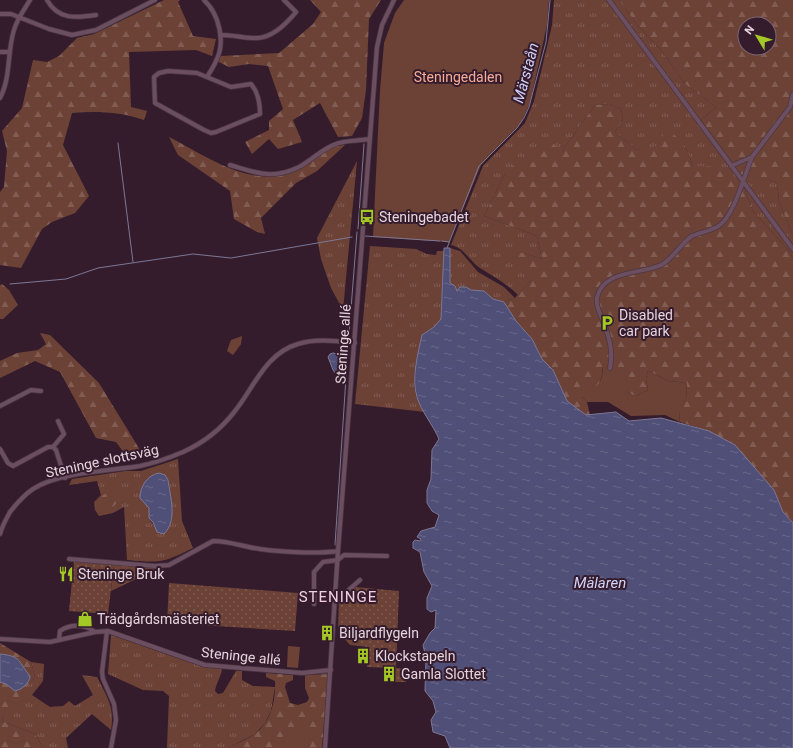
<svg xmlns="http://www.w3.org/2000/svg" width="793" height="748" font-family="Roboto,sans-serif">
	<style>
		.grass { fill: url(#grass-tufts); fill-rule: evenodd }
		.forest { fill: url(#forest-firs); fill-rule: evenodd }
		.park { fill: #6c4236 }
		.garden { fill: url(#garden-dots) }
		.water { fill: url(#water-ripples); stroke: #7d7796 }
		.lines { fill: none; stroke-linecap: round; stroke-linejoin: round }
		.stream { stroke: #7d7796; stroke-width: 1 }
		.minor-casing { stroke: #4c3745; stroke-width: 5.5 }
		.minor { stroke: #6b4e60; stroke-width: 4 }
		.labels { text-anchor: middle; stroke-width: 4; stroke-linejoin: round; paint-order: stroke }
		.park-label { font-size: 14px; fill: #f8ac96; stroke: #351c2c }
		.poi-label { font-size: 14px; fill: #e6d4df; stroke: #351c2c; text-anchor: start }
		.street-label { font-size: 14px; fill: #e6d4df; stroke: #351c2c }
		.water-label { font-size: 15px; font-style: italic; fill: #d2d3fc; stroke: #351c2c }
		.neighbourhood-label { font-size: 15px; letter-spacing: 1px; fill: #f2cfe4; stroke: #351c2c }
	</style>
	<defs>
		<pattern id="grass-tufts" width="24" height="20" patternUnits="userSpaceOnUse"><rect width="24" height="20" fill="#6c4236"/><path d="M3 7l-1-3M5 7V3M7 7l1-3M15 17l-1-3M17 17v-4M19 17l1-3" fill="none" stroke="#815c53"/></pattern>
		<pattern id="forest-firs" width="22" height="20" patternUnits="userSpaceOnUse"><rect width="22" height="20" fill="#6c4236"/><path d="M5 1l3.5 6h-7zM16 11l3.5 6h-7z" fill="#815c53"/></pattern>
		<pattern id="garden-dots" width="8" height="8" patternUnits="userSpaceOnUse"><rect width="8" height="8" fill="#6c4236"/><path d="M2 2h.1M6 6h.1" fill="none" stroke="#815c53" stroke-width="1.8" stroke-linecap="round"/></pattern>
		<pattern id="water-ripples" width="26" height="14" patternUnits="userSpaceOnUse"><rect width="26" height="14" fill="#504f77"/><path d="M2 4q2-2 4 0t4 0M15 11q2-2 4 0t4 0" fill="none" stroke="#69678a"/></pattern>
	</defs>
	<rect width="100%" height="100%" fill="#351c2c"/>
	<path class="grass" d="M554,0H619L638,26L662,51L685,84L716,107L701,120L741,173L777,182L779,202L793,236V259L790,252L753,211L744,188L693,166L684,143L637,150L615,132L623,119L621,109L610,104L595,105L562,151L537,163L505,174L484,216L537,236L542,259L524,253L531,280L518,295C506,283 494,277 480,268C469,261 465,248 451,245L483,166L525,123L534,101L546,51L552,25Z
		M357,161L343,310L331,288L321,259L317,238Z
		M370,246L416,249L427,254L436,255L437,251H444L441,319L435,326L422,335C418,352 410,381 417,398C419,403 422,407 425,412L355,404Z
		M450,248L460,251L478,272L504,287L515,298L504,302L493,299L484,291H457L450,283Z
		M178,459L182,521L193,548C163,563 160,563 127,560L124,507L113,513L99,516L95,510L94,502L101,495L97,481L69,485L72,479L125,471H141ZM143,485L160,534L149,518V508L140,494Z
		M114,564L161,567L111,591Z
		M111,635L203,667L222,669C221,677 216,683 215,691L218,694L223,693L236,671H242V680L253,686L275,687L271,711L265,723L255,734L228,748H167L169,696L163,691L143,690L108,674Z
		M31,662L44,664L43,681L32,695L50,707L63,706L69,701L75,706L93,695L82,675L97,677C107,697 115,707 111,730L92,714L66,738L68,748H43L35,734L2,721L3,716L35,677Z"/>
	<path class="forest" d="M164,0H180L178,2L193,36L216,39L212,56L196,50L129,52L131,107L147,111L144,120C120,112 98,111 72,113L63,145L89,196L75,213L52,222L42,229L21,268L0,265V192L4,187L7,151L2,131L22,108L33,60L47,62L59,56L77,38L94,34Z
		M310,0H381L369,19L366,90L362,118L352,136L338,137L320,103L293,120L302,142L278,149L269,139L252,154L245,142L269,130V121L283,109L268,66L249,64L229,67L217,61L221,56L279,53L313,24L321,12Z
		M619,0H793V236L779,202L777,182L741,174L701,120L716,107L685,84L662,51L638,26ZM745,24H769V48H745Z
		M610,104L621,109L623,119L615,132L637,150L656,146L667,129L684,143L693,166L720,167L744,188L753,211L790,252L793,259V523L783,512L774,490L709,431L680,422L679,411L686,399L687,383L669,381L648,371L646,379L648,390L636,396L627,393L603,365C601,386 600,386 582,397L587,402L590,415H586L567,401L553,370L542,359L532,339L516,321L504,302L515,298L531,280L514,253H524L542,259L537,236L484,216L505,174L520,158L537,163L549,141L562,151L595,105Z
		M169,137C208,157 255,192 300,169C315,161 326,145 345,145L317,171L296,183L261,218L265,234L257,232L234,219L230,191L178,155Z
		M2,284L9,290L18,305L3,319H0V285Z
		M40,333L50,335L99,383L140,450L127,457L116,442L96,438L60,372L35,361L0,378V361L17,353L38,350L46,344Z
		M242,336L241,344L233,355L227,351L231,340Z
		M114,488L124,490C121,502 111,512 98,509L95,505L103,495Z
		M0,643L31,662L35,677L23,692L26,704L3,716L2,721L35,734L43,748H0Z
		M266,673L293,675V680L286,683L285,687L290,703L298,705L307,702L309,698L305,688V675L328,674L322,748H228C237,743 248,739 256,733C271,721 276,700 275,681L266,677Z"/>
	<path class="park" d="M404,0H549L547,25L530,103L521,123L481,165L449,242L373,237L380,90L384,43L395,13Z
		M603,365H610L626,370L627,393L636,396L648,390L646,379L648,371L669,381L687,383L686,399L679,412L680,422L665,415L631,416L608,402H587L582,397V392C600,387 602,384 603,365Z
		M288,646L300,647L298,668L287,667Z
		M291,730L310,732L308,748H287L282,738Z"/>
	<path class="garden" d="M74,560L114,564L108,614L69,611Z
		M169,583L298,593L295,631L167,623Z
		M355,587L399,591L396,668L407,669L406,682H395L393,668L367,667L369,647L350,645L338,631L339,601Z"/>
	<path class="water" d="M444,248H450V283L455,286L457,291L460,287H466L471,290L484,291L493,299L504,302L516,321L532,339L542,359L553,370L567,401L586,415L616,412L629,421L661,418L709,431L735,445L774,490L783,512L793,523V748H450L445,736L433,732L431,720L436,712L433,701L425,691L426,658L423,645L430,633L435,628L436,610L431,612L427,609V598L432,586L424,572L420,552L413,548V542L415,540L420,541L421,539L417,537L421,531L435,527L439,515L432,511L427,503V490L431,479L432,450L439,439C433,425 421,411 417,397C411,379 418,353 422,335L434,327L441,319Z
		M333,353L338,354L342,359L340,371L336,374L333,370L328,357L330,354Z
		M159,473L165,475L168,480C170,496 178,520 164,534L157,532L153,522L149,518V508L140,498C140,487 147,475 159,473Z
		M0,654C22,656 18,662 30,676C30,683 21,690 15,691L6,684L0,682Z"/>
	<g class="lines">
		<path class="stream" d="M118,143L133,262
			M358,229L364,144
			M365,236L440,241
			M442,241L449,242
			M447,248L479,166L517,128L524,118L529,107L546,42L550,0
			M10,284L66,279L98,268L193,254L231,258L352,237
			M349,334L357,232
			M335,545L348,347"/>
		<defs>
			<path id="minor" d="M47,0C58,20 76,18 96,15
				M204,0C219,14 226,42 216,61C214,66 210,72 207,77
				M609,0L793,249
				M0,14H11L49,29L72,35L96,30L155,0
				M220,35C232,34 245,39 258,38C273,37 287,23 296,12L284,0
				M0,52H10
				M168,71L197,73L231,87L251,84C258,92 260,103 260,114L216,132L211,133L204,130L155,103L154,77L159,73Z
				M0,98C11,78 7,52 14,30C17,19 24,10 30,0
				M230,165C256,173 273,180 299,167C312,160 322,149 336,144C345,140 359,141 369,139
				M731,166L752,157L790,107L793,94
				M610,368C613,352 610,339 604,324C602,316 595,307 597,298C602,270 642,274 661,265C674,258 680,244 692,236C701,232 712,231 720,225C735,213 744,176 752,157
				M0,406L31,390L41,391
				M53,447L64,434L58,421
				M0,449L8,463L13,466L48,447H53L56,450L65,478
				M0,534C2,527 6,519 10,512C17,503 24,495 33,489C59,472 109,471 140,466C154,463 169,458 183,452C203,443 222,428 235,411C254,387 266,353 298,344C316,338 336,341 355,343
				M69,559L155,566L169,565L213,541C229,541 244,547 260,549C281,552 317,554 338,551L377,47L382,25L394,0
				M336,601L360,580
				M314,604V572L323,562L338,560L344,555L387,556
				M107,631L102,672L103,679L114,704L116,720L111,748
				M0,639L50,642L95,632L108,631L205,665L302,673L331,670
				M59,639L60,631C70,624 85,624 95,632
				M325,748L338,551"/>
		</defs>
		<use href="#minor" class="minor-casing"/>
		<use href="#minor" class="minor"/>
	</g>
	<defs>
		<symbol id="bus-bare" viewBox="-9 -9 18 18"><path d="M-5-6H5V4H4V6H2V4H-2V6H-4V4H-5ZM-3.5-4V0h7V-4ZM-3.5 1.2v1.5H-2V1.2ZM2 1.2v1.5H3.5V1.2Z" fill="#a4c825" stroke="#351c2c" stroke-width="2.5" paint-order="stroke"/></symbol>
		<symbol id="parking-bare" viewBox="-9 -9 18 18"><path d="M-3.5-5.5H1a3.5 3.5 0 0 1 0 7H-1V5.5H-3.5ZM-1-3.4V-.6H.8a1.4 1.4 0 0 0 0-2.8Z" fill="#a4c825" stroke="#351c2c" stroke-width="2.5" paint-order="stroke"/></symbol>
		<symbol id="restaurant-bare" viewBox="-9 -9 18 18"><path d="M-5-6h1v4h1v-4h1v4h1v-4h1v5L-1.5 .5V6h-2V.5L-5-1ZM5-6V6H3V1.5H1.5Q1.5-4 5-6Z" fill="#a4c825" stroke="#351c2c" stroke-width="2.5" paint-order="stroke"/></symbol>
		<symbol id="shop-bare" viewBox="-9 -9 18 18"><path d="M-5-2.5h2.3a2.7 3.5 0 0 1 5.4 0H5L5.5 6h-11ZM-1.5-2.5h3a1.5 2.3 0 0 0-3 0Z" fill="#a4c825" stroke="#351c2c" stroke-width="2.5" paint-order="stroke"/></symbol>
		<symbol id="building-bare" viewBox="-9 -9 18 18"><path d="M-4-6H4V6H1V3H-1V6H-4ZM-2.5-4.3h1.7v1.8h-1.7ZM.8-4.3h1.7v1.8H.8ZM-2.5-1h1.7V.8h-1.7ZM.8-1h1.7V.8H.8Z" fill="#a4c825" stroke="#351c2c" stroke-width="2.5" paint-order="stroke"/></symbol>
	</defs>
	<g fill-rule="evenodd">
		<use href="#bus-bare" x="356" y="206" width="22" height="22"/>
		<use href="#parking-bare" x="596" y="312" width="22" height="22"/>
		<use href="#restaurant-bare" x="55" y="563" width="22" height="22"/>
		<use href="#shop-bare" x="74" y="608" width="22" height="22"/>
		<use href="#building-bare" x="316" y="622" width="22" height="22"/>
		<use href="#building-bare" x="352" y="645" width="22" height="22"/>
		<use href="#building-bare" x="378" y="663" width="22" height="22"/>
	</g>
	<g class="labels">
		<g class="park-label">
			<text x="458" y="82">Steningedalen</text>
		</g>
		<g class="poi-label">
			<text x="379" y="222">Steningebadet</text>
			<text x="619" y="320">Disabled<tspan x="619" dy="16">car park</tspan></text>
			<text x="78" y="579">Steninge Bruk</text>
			<text x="97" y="624">Trädgårdsmästeriet</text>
			<text x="339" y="638">Biljardflygeln</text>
			<text x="375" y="661">Klockstapeln</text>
			<text x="401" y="679">Gamla Slottet</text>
		</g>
		<g class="street-label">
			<text transform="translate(343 344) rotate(-86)" y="5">Steninge allé</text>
			<text transform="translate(102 461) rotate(-12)" y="5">Steninge slottsväg</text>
			<text transform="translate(241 656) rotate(6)" y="5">Steninge allé</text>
		</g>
		<g class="water-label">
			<text transform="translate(526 73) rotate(-75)" y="5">Märstaån</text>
			<text x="600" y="588">Mälaren</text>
		</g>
		<g class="neighbourhood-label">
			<text x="338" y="602">STENINGE</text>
		</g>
	</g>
	<g transform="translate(757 36) rotate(308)"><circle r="19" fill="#351c2c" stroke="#7c6674"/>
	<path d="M0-3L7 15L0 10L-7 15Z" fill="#a4c825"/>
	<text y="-6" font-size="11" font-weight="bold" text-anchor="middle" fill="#e6d4df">N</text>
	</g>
</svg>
